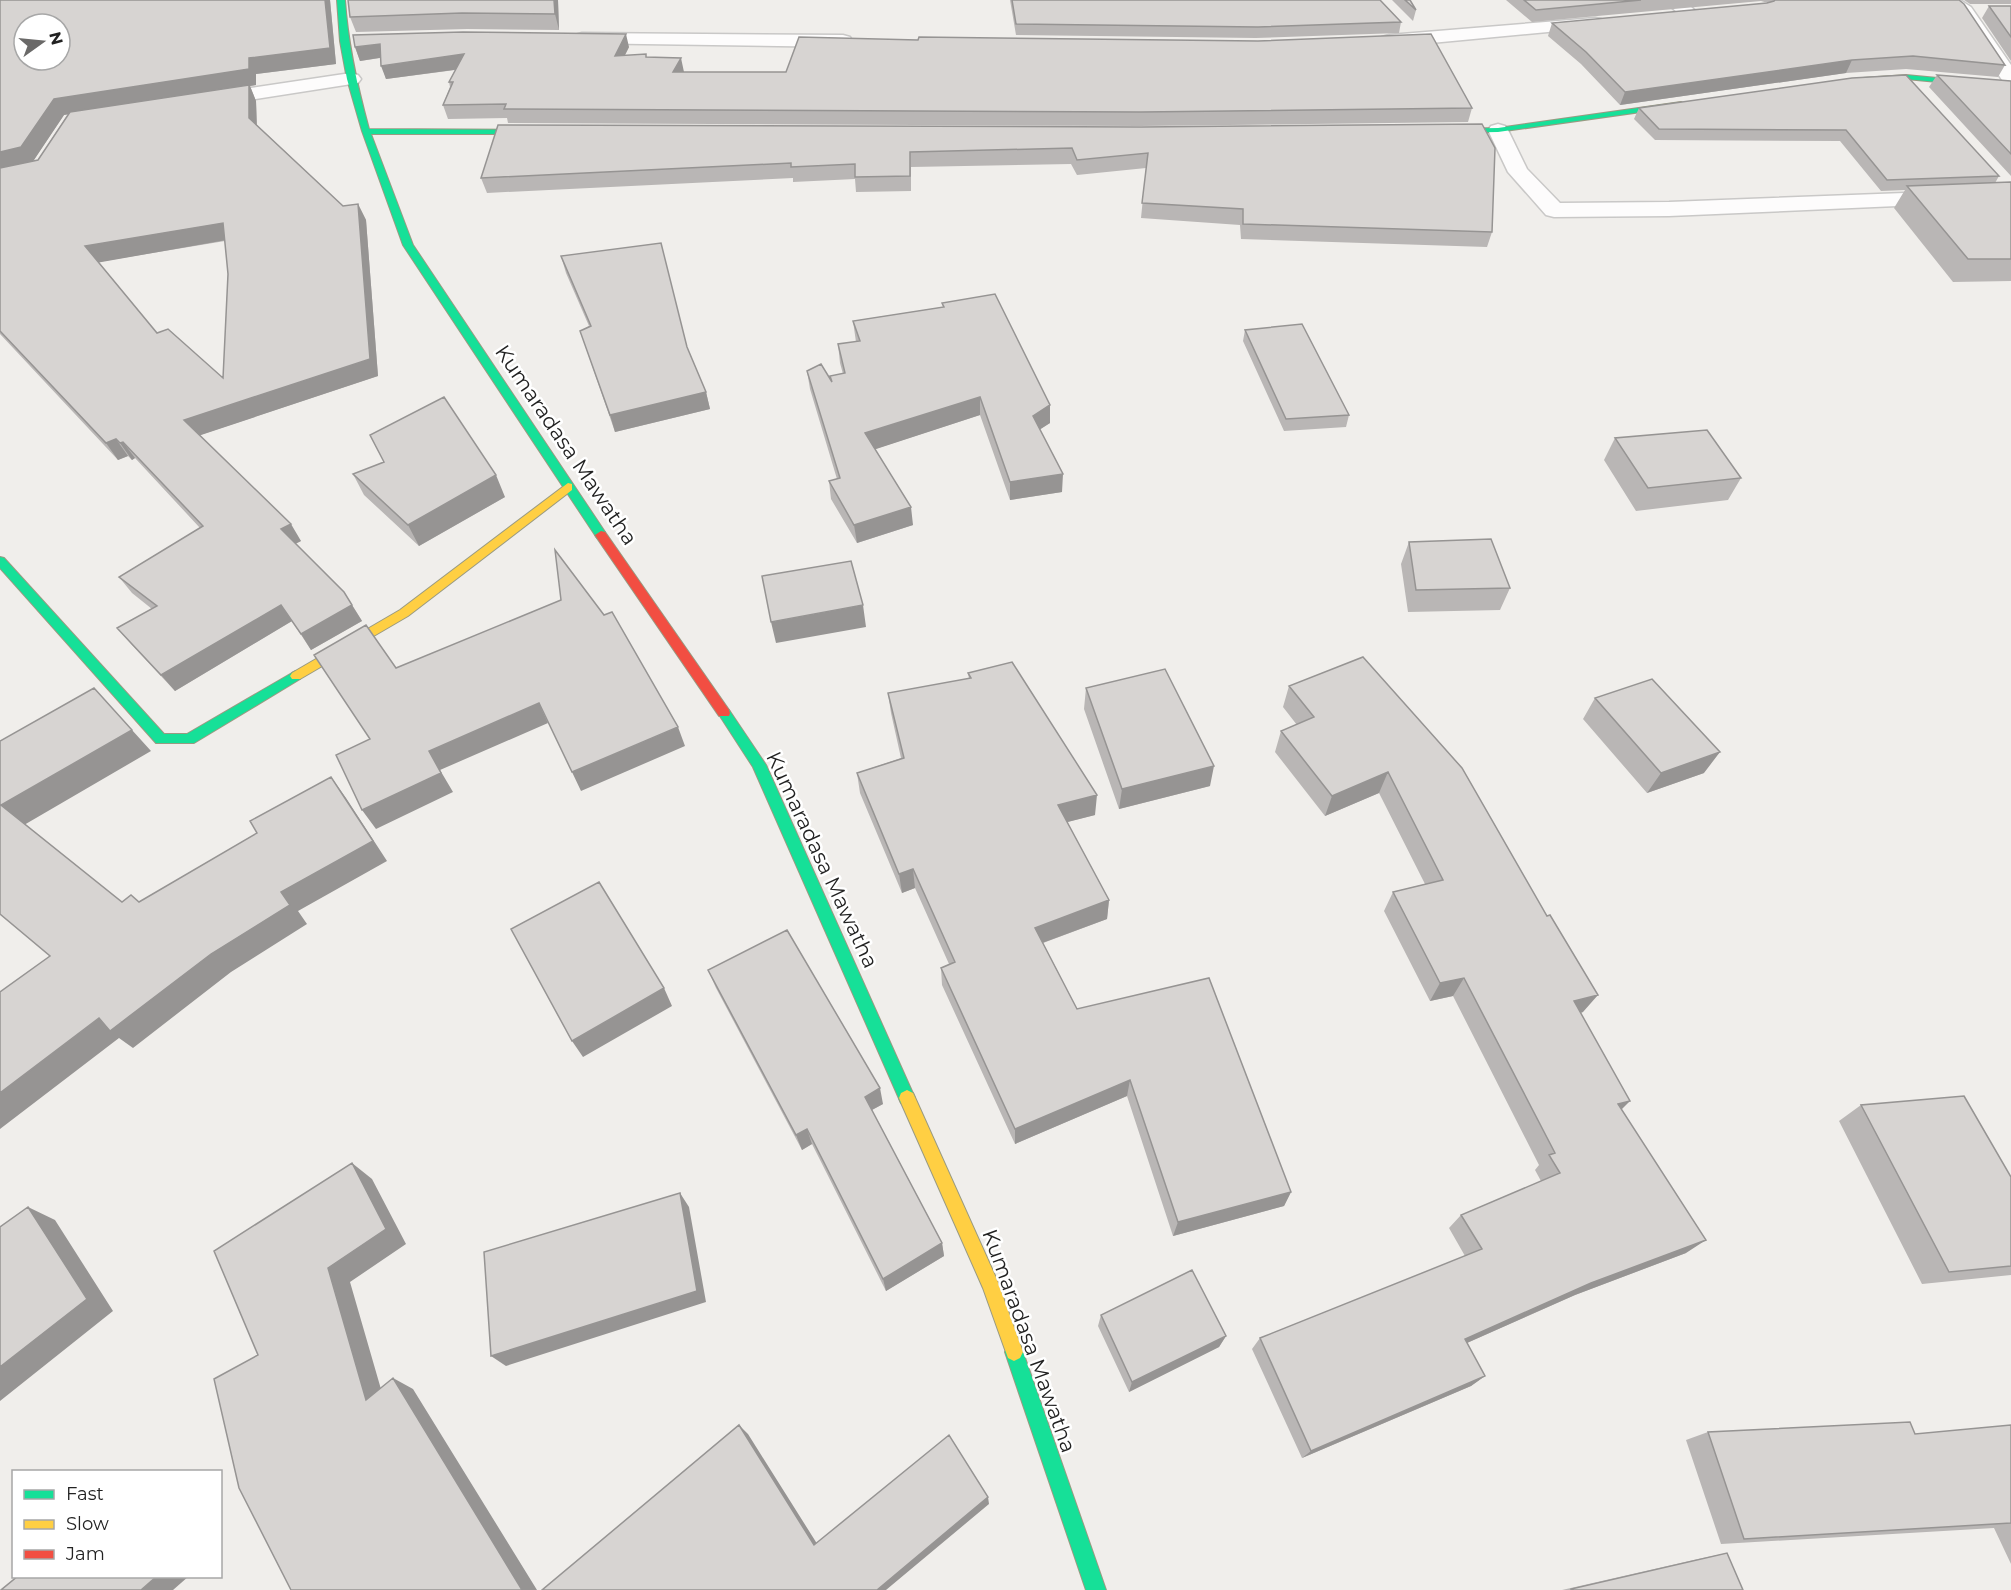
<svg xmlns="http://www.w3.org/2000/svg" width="2011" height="1590" font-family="Montserrat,sans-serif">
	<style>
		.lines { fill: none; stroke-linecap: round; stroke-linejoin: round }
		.street-casing { stroke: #c9c8c7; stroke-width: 3 }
		.fast-casing { stroke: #999a82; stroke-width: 2 }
		.slow-casing { stroke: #999a82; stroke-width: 2 }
		.jam-casing { stroke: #999a82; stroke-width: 2 }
		.street { fill: #fdfcfc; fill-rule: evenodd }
		.fast { fill: #16e098; fill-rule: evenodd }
		.slow { fill: #ffcf43; fill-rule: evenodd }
		.jam { fill: #f24e42; fill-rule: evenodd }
		.wall { fill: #b9b6b5; fill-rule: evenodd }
		.shaded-wall { fill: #969493 }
		.building { fill: #d7d4d2; stroke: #969493; stroke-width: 1.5; fill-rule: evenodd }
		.labels { text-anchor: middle; stroke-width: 5; stroke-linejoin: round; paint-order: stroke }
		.street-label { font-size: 21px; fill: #222; stroke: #fff }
	</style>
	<rect width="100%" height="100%" fill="#f0eeeb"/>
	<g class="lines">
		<defs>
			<path id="street" d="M1663,0H1683L1699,14L1696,18H1684Z
				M1939,0H1960L1971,7L2011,65V85L2004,83L1959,15Z
				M1595,18L1601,19L1604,23L1601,27L1389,47L1382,45L1380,41L1382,37L1389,35Z
				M582,33L843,35L850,37L852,41L850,45L843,47L575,43L573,39L575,35Z
				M351,73L358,75L361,79L358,83L210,106L203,104L200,100L203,96L210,94Z
				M1498,124L1505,126L1508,130L1527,169L1560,203L1669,202L2011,189V201L1669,216L1554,217L1546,215L1508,172L1488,130L1491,126Z"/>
			<path id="fast" d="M337,0H345C348,45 357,85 369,129L540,130L544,132L540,134H371L413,245L605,532V538H597L403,245L362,131L347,79L340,41Z
				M1906,75L2011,85V89L1906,79L1863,82L1859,80L1863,78Z
				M1681,102L1685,104L1684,106L1498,132L1441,133L1437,131L1441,129L1498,128Z
				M0,557L4,558L164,734H187L292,673L296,671L302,676L300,679L194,743H156L0,568Z
				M724,708L729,710L766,765L915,1098L913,1103L907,1106L901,1103L753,767L718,713Z
				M1014,1343L1020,1346L1023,1352L1106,1590H1086L1005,1352L1008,1346Z"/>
			<path id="slow" d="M568,483L572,484V490L408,616L300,679H292L290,676L292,673L400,610Z
				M907,1090L913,1093L997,1280L1023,1352L1020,1358L1014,1361L1008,1358L983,1288L899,1098L901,1093Z"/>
			<path id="jam" d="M601,531L605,532L729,710L730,713L729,716H719L597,538L595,535Z"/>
		</defs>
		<use href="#street" class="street-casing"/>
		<use href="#fast" class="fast-casing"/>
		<use href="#slow" class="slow-casing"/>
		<use href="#jam" class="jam-casing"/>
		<use href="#street" class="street"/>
		<use href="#fast" class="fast"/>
		<use href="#slow" class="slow"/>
		<use href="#jam" class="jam"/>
	</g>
	<path class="wall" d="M0,0H330L336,64L256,74V85L250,86L256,101L257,125L343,206L358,204L366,220L378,376L200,435L301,541L295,544L352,605L362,621L311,650L292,621L175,691L131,644L117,628L152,609L132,593L119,577L200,528L135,458L132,460L128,456L118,460L0,334ZM68,114L38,160L33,161L64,115ZM225,241L228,274L223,378L157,333L98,262Z
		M558,0L559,30L467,29L356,32L350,17Z
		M1010,0H1380L1401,22L1399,33L1256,38L1016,35Z
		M1392,0H1410L1416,10L1413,21Z
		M1506,0H1959L2005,65L1998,77L1906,69L1846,73L1620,105L1581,64L1548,36L1552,23L1768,3L1761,1L1532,22Z
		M1964,0H2011V4H1970Z
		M1989,6H2011V61L1982,18Z
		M355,47H629L625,55L647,57L683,72L1472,108L1468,122L1140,126L508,123L507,118L448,119L443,105L450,87L449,82L455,70L386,79L380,58L360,61Z
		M1937,75L2011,81V176L1929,87Z
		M1852,78L1999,176L1995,183L2011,182V281L1953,282L1894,208L1905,190L1881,191L1840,141L1655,140L1634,119L1639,108Z
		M1141,127L1492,232L1487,247L1241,239L1240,225L1141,218L1146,168L1077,175L1071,164L911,167V191L856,192L855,179L793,182V178L487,193L481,178Z
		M561,256L687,347L706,392L710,409L615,432L580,331L589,326L566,273Z
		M942,303L1050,423L1040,429L1062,492L1010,500L980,415L875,449L913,525L857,543L831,499L829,481L837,479L810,389L807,371L830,379L843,374L840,363L838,344L856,342L853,321L943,307Z
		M1245,330L1349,415L1346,427L1284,431L1243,341Z
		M1615,438L1741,478L1728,500L1636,511L1604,460Z
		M353,474L505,497L419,546L364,495Z
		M1409,542L1510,588L1500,610L1408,612L1401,564Z
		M1363,657L1583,1012L1581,1013L1621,1109L1686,1253L1575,1295L1467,1343L1485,1376L1471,1386L1302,1458L1252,1349L1260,1338L1465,1256L1449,1228L1461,1215L1541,1181L1535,1170L1539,1165L1453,996L1430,1001L1384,911L1393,892L1425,884L1379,793L1325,816L1275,752L1281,731L1297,725L1283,707L1289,686Z
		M968,673L1095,815L1067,822L1109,900L1107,919L1043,943L1077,1009L1291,1192L1284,1206L1173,1236L1127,1096L1015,1144L942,985L941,968L949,964L915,888L902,893L860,793L857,773L901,758L891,713L888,693L969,679Z
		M1086,688L1210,786L1119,809L1084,709Z
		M1595,698L1704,773L1647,793L1583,719Z
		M708,970L883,1104L872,1110L942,1243L944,1256L886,1291L812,1144L802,1150L716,988Z
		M1861,1105L2011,1177V1275L1922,1284L1839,1121Z
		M1101,1315L1226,1336L1219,1347L1129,1392L1098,1326Z
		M2011,1425V1564L1994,1528L1721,1544L1686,1440L1708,1432L1915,1434Z
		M1727,1553L1743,1590H1562L1698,1559Z"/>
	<path class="shaded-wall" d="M325,0H330L336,64L256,74V85L250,86L256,101L257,134L249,118V86L64,115L32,163L0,171V152L54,99L249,58Z
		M554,0H558L559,30L555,14Z
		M626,34L629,47L618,69L615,56Z
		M380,44L385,57L360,61L355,47Z
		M464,54L468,68L386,79L381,66Z
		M681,58L684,72H673Z
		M1852,60L1846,73L1620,105L1625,92Z
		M358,204L366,220L378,376L195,437L184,420L370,359Z
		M223,223L232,239L96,263L85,246Z
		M706,392L710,409L615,432L610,415Z
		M980,397V415L867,452L865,433Z
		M1050,405V423L1033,434V416Z
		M116,439L128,456L118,460L106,443Z
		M123,442L135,458L132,460L120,443Z
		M1063,474L1062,492L1010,500V482Z
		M496,475L505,497L419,546L408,525Z
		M911,507L913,525L857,543L854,525Z
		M291,524L301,541L291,546L281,529Z
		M281,605L292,621L175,691L161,675Z
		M352,605L362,621L311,650L301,634Z
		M863,605L866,627L776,643L771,622Z
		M539,703L548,723L440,770L453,792L376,829L362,810L429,751Z
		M678,727L685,746L581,791L572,772Z
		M132,730L151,751L24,825L1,805Z
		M1720,752L1704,773L1647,793L1661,773Z
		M1214,766L1210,786L1119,809L1122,789Z
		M1388,772L1379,793L1325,816L1332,796Z
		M331,777L346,798L387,861L298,911L307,924L231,972L133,1048L119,1038L0,1129V1093L99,1018L281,892Z
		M1097,795L1095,815L1056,825L1058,805Z
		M913,869L915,888L902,893L899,874Z
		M1109,900L1107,919L1034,946L1035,928Z
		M1464,978L1453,996L1430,1001L1440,983Z
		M664,988L672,1006L583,1057L572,1041Z
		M1598,995L1583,1012L1560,1018L1574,1001Z
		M1130,1080L1127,1096L1015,1144V1129Z
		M880,1088L883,1104L868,1112L865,1097Z
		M1630,1101L1614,1117L1618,1104Z
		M807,1129L812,1144L802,1150L796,1135Z
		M352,1163L372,1179L406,1244L350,1282L387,1410L366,1400L328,1268Z
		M1291,1192L1284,1206L1173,1236L1178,1222Z
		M680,1193L689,1207L706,1302L506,1366L491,1356Z
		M28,1207L55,1220L113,1311L0,1401V1367Z
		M1706,1240L1686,1253L1575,1295L1451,1350L1465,1339L1591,1283Z
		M942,1243L944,1256L886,1291L883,1279Z
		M1226,1336L1219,1347L1129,1392L1132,1382Z
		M1485,1376L1471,1386L1302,1458L1311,1451Z
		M393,1378L413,1389L537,1590H522Z
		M739,1425L748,1434L821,1550L814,1545Z
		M988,1497L989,1504L886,1590H877Z
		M157,1576H189L173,1590H141Z"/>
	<path class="building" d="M0,0H325L330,48L249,58V69L54,99L21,147L0,152ZM24,24H60V60H24Z
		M348,0H554L555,14L462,13L350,17Z
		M1012,0H1380L1401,22L1258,27L1016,24Z
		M1405,0H1410L1416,10Z
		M1524,0H1641L1536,10Z
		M1775,0H1959L1964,4L2005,65L1913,56L1852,60L1625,92L1586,52L1552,23L1767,3L1774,1Z
		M1989,6H2011V37Z
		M463,32L626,34L615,56L646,54V57L681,58L673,72H786L799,37L918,40L919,37L1258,41L1431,34L1472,108L1141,112L504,109L506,104L443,105L453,82H449L464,54L381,66L380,44L355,47L353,35Z
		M1906,75L1999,176L1887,180L1846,130L1659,129L1639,108L1852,78Z
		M1937,75L2011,81V154Z
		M249,85V118L343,206L358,204L370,359L184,420L291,524L281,529L344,592L352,605L301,634L281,605L161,675L117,628L157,606L119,577L203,526L123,442L120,443L116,439L106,443L0,331V168L38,160L70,112ZM223,223L228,274L223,378L168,329L157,333L85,246Z
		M1482,124L1495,148L1492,232L1243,224V209L1142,203L1148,153L1077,160L1072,148L910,152V176L855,177V164L791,167V163L481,178L498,125L1141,127Z
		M2011,182V259H1968L1907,186Z
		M661,243L687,347L706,392L610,415L580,331L591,326L561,256Z
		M995,294L1050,405L1033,416L1063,474L1010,482L980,397L865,433L911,507L854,525L829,481L840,478L807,371L821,364L832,382L830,376L845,373L838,344L860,341L853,321L944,307L942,303Z
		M1302,324L1349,415L1286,419L1245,330Z
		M444,397L496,475L408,525L353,474L384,462L370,435Z
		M1707,430L1741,478L1648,488L1615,438Z
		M1491,539L1510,588L1416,590L1409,542Z
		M555,550L604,615L612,612L678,727L572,772L539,703L429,751L441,773L362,810L336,755L370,739L314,655L366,625L396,668L561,600Z
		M851,561L863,605L771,622L762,576Z
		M1363,657L1462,768L1547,916L1550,915L1598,995L1574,1001L1630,1101L1618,1104L1706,1240L1591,1283L1465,1339L1485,1376L1311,1451L1260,1338L1482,1249L1461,1215L1560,1173L1549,1155L1555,1153L1464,978L1440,983L1393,892L1443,880L1388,772L1332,796L1281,731L1314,717L1289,686Z
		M1012,662L1097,795L1058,805L1109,900L1035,928L1077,1009L1209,978L1291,1192L1178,1222L1130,1080L1015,1129L941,968L955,962L913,869L899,874L857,773L904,758L888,693L971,678L968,673Z
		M1165,669L1214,766L1122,789L1086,688Z
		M1652,679L1720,752L1661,773L1595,698Z
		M94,688L132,730L1,805L122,902L131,895L139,902L257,833L250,821L331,777L373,841L281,892L290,905L211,954L110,1031L99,1018L0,1093V992L50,956L0,914V741Z
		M599,882L664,988L572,1041L511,929Z
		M787,930L880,1088L865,1097L942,1243L883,1279L807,1129L796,1135L708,970Z
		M1964,1096L2011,1177V1266L1949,1272L1861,1105Z
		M352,1163L386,1229L328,1268L366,1400L393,1378L522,1590H291L239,1488L214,1379L258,1355L214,1251Z
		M680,1193L697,1291L491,1356L484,1252Z
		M28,1207L87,1299L0,1367V1227Z
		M1192,1270L1226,1336L1132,1382L1101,1315Z
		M1910,1422L1915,1434L2011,1425V1523L1744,1539L1708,1432Z
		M739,1425L814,1545L949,1435L988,1497L877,1590H542Z
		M1727,1553L1743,1590H1571V1589Z
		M18,1576H157L141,1590H1Z"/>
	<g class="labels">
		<g class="street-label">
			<text transform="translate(566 445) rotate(56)" y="7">Kumaradasa Mawatha</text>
			<text transform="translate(822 860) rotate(65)" y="7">Kumaradasa Mawatha</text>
			<text transform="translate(1029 1341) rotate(70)" y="7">Kumaradasa Mawatha</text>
		</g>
	</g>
	<rect x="12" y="1470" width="210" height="108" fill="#ffffff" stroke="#a7a7a7" stroke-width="1.5"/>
	<rect x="24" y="1490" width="30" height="9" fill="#16e098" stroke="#a7a7a7" stroke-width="1.5"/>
	<text x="66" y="1500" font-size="18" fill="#222222">Fast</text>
	<rect x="24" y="1520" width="30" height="9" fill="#ffcf43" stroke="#a7a7a7" stroke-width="1.5"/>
	<text x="66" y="1530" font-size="18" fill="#222222">Slow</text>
	<rect x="24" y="1550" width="30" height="9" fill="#f24e42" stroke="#a7a7a7" stroke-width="1.5"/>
	<text x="66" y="1560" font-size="18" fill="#222222">Jam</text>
	<g transform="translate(42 42) rotate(75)"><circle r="28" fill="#ffffff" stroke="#a7a7a7" stroke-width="1.5"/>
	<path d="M0-4.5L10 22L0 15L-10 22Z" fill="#6a6968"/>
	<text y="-9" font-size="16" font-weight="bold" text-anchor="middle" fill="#222222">N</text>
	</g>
</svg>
